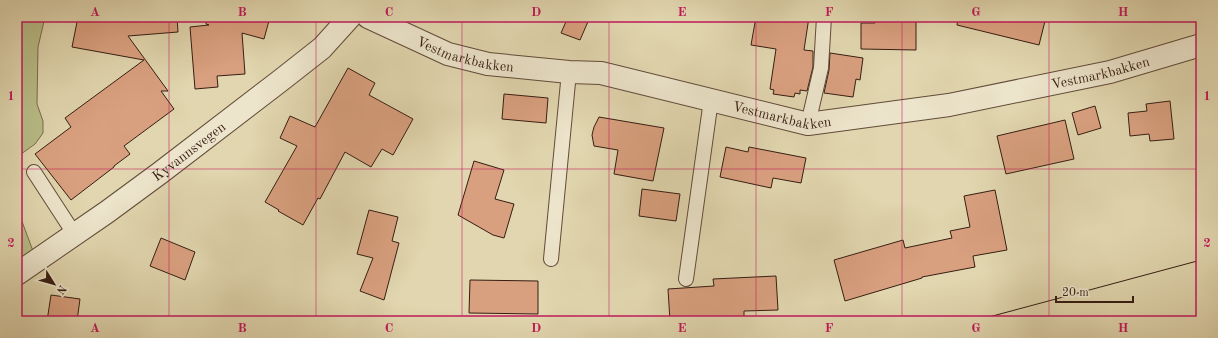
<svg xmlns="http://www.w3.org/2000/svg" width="1218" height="338" font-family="'Old Standard TT',serif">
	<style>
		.green { fill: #b8bc87; stroke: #776c4c }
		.building { fill: #d9a07f; stroke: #361d12 }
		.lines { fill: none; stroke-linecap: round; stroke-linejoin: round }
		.lane-casing { stroke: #614b39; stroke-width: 16 }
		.street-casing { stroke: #614b39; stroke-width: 24 }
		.lane { stroke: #ece4cb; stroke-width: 14 }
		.street { stroke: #ece4cb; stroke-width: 22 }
		.tram { stroke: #361d12; stroke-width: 1 }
		.grid { fill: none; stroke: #c2185b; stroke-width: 1; stroke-opacity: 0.55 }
		.labels { text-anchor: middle; stroke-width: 3; stroke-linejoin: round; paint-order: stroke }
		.street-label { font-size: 14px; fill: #361d12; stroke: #ece4cb }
		.neatline { fill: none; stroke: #c2185b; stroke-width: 1.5 }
		.grid-label { font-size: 13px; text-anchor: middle; font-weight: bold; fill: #c2185b }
	</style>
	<rect width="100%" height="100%" fill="#e1d6af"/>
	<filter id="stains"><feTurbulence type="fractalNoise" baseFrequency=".005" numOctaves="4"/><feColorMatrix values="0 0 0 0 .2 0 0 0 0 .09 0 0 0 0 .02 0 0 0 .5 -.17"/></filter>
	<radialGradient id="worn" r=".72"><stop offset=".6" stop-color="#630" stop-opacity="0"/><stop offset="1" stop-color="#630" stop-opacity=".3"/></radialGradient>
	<path class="green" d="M17,17H45L38,47L37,104L43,121V133L35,144L17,157Z
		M17,208L33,251L17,261Z"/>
	<path class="building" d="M78,17H177L178,32L128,36L168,91H161L174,109L124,146L130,154L114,166V167L71,200L35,154L71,127L65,118L144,60L72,47Z
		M207,17H270L264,39L242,33L245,74L217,76L218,87L195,89L190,27L209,25L206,24Z
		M568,17H590L580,40L561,33Z
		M756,17H809L804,50L813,51V67L807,91L800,90V94L795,93L794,97L773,94L774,90L770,89L776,49L751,45Z
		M875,17H916V50L861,49V23H875Z
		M958,17H1046L1039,45L957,25Z
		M830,53L863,58L860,80L856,79L853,97L824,93L829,70Z
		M348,68L375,83L369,95L413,119L393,155L382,149L371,167L345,152L320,199L318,198L303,225L278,211L279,210L265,202L297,146L280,138L290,116L315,127Z
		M504,94L548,98L546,123L502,119Z
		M1170,101L1174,139L1150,141L1149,134L1130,136L1128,113L1147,111L1146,104Z
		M1095,106L1101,128L1078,135L1072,113Z
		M599,117L664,128L653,181L614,174L618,150L594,146L592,135L594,127Z
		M1065,120L1074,159L1006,174L997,136Z
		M726,147L748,152L749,147L806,158L801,183L773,178L771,188L720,177Z
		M474,161L504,170L495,199L514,204L504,238L493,235L458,215Z
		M642,189L680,194L676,221L639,216Z
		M995,190L1007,250L973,256L975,267L922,277V278L845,301L834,260L903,240L905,248L952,238L950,231L970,227L964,196Z
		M369,210L398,217L392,241L399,243L384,300L360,291L373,258L357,254Z
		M161,238L195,252L185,280L150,266Z
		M776,276L778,310L744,311V321H670L668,289L714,286L713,279Z
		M470,280L538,281V314L469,313Z
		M51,295L80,299L77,321H47Z"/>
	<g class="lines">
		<defs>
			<path id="lane" d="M808,124L821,68L824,17
				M34,172L75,235
				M551,259L569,72
				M686,279L711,100"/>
			<g id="street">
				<path id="s1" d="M368,17L448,54L488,64L569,72L601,73L808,124L949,105L1110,72L1201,45"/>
				<path id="s2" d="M17,274L107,212L160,173L280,81L322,48L350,17"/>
			</g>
		</defs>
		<use href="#lane" class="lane-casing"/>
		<use href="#street" class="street-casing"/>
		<use href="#lane" class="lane"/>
		<use href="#street" class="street"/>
		<path class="tram" d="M974,321L1201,260"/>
	</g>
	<path class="grid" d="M169,17V321M316,17V321M462,17V321M609,17V321M756,17V321M902,17V321M1049,17V321M17,169H1201"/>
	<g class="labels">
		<g class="street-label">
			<text dy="5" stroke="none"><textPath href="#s1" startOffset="105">Vestmarkbakken</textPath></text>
			<text dy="5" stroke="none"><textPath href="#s1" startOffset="753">Vestmarkbakken</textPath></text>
			<text dy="5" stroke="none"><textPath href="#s1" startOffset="429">Vestmarkbakken</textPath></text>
			<text dy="5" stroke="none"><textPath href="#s2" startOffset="211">Kyvannsvegen</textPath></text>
		</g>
	</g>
	<rect width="1218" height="338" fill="none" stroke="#e1d6af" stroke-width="44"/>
	<g transform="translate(54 284) rotate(127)" stroke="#ece4cb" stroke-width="3" paint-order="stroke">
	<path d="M0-3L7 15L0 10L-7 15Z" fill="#361d12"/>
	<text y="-6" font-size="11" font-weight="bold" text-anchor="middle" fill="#361d12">N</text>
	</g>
	<path d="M1056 296v6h77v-6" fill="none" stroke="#361d12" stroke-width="2"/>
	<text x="1062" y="296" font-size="12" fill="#361d12" stroke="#ece4cb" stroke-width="3" paint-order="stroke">20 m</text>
	<rect x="22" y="22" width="1174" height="294" class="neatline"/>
	<g class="grid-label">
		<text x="95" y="16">A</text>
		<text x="242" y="16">B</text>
		<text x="389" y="16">C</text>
		<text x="536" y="16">D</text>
		<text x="682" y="16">E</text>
		<text x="829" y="16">F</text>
		<text x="976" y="16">G</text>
		<text x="1123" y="16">H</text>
		<text x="11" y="100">1</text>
		<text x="1207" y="100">1</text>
		<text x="11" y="247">2</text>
		<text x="1207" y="247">2</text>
		<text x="95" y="332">A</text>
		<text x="242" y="332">B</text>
		<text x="389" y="332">C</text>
		<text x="536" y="332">D</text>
		<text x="682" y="332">E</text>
		<text x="829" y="332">F</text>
		<text x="976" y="332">G</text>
		<text x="1123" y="332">H</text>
	</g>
	<rect width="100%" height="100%" filter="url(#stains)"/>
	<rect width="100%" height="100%" fill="url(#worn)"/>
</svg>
